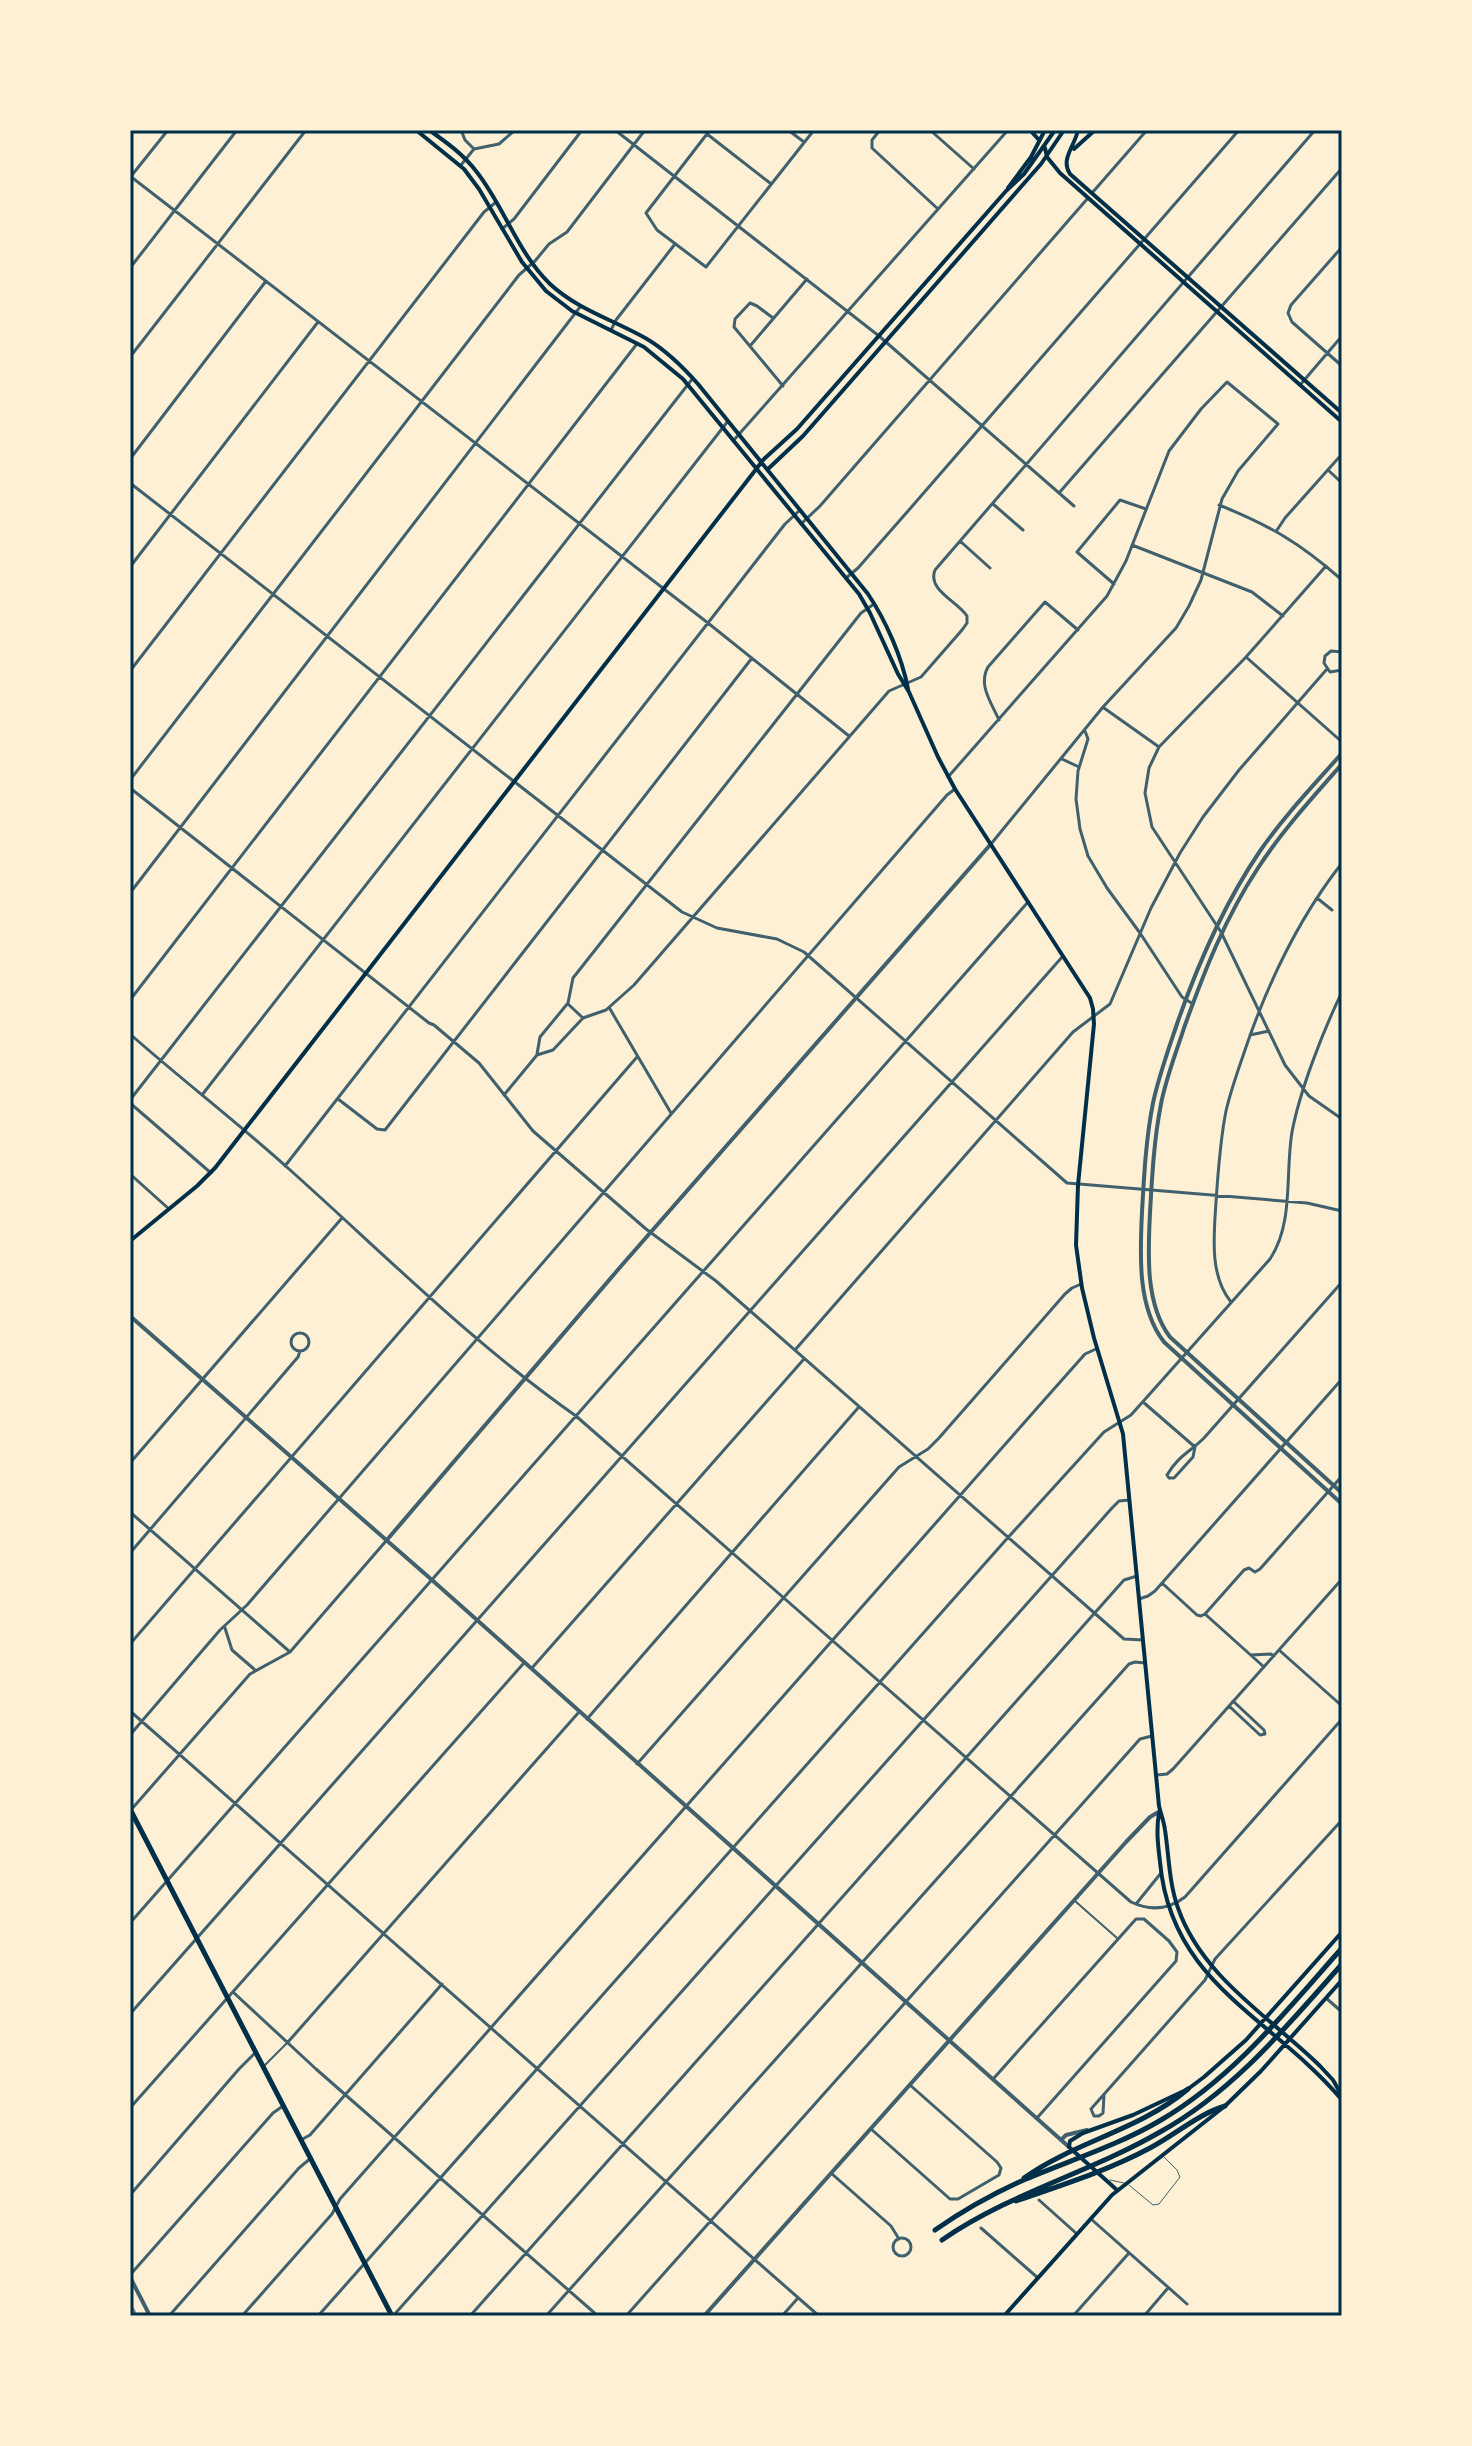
<svg xmlns="http://www.w3.org/2000/svg" width="1472" height="2446" font-family="'Open Sans',sans-serif">
	<style>
		.lines { fill: none; stroke-linecap: round; stroke-linejoin: round }
		.service { stroke: #3f606c; stroke-width: 1 }
		.pedestrian { stroke: #3f606c; stroke-width: 2 }
		.minor { stroke: #3f606c; stroke-width: 3 }
		.tertiary { stroke: #3f606c; stroke-width: 4 }
		.secondary { stroke: #003049; stroke-width: 4 }
		.primary { stroke: #003049; stroke-width: 5 }
		.motorway { stroke: #003049; stroke-width: 5 }
		.rail { stroke: #657d81; stroke-width: 2 }
		.neatline { fill: none; stroke: #003049; stroke-width: 3 }
	</style>
	<rect width="100%" height="100%" fill="#fdf0d5"/>
	<g class="lines">
		<path class="service" d="M1110,2180L1124,2183
			M1129,2185L1153,2205L1159,2204L1180,2177L1177,2170L1164,2157"/>
		<path class="pedestrian" d="M1075,1901L1117,1938
			M265,2065L288,2042"/>
		<path class="minor" d="M461,130L465,140L474,149
			M615,130L879,336L1074,506
			M710,130L646,213L657,230L706,267L814,130
			M788,130L804,142
			M880,130L872,140V148L938,209
			M930,130L974,169
			M707,134L770,183
			M461,165L474,149L499,144L515,130
			M132,175L168,130
			M130,176L708,623L849,736
			M1092,193L1147,130
			M502,229L514,219L582,130
			M1342,247L1291,305L1288,313L1292,322L1342,366
			M130,268L237,130
			M773,318L757,306L750,303L735,319L734,327L783,386
			M611,330L616,320L675,244
			M750,346L807,279
			M130,357L306,130
			M1300,385L1342,336
			M733,441L1008,130
			M130,459L266,281
			M1328,470L1342,483
			M130,483L682,912L717,928L777,939L804,952L1067,1183L1307,1203L1342,1211
			M1059,493L1342,168
			M993,504L1023,530
			M1219,505C1271,526 1300,543 1342,580
			M801,524L820,506L1088,198
			M1277,530L1285,518L1342,454
			M960,541L990,568
			M1132,545L1252,592L1283,616
			M1326,566L1246,657L1159,747L1149,768L1145,793L1152,827L1221,932L1285,1065L1309,1096L1342,1119
			M130,567L318,322
			M846,578L858,568L908,511L1239,130
			M1114,584L1077,552L1120,500L1146,509
			M1342,652L1331,651L1325,656L1324,663L1330,672L1342,670
			M1246,657L1342,742
			M130,671L484,212L495,203
			M1104,708L1159,747
			M999,720C991,702 978,685 988,667L1045,602L1078,630
			M1085,731L1088,739L1078,771L1076,799L1080,829L1088,856L1107,888L1140,933L1182,997L1193,1004
			M1062,759L1079,767
			M948,777L1107,596L1126,561L1169,451L1201,409L1227,382L1278,424L1238,471L1222,499L1201,580L1189,606L1176,628L1103,707L991,844
			M130,780L519,275L535,261L549,244L567,232L645,130
			M130,788L429,1023L434,1025L479,1063L533,1131L646,1229L716,1281L1124,1639L1143,1640
			M130,893L580,307
			M1317,898L1332,910
			M130,1000L636,345
			M568,1004L583,1018
			M610,1009L671,1113
			M130,1034C182,1080 237,1122 289,1169C383,1253 472,1343 576,1416L1131,1902C1150,1911 1168,1910 1185,1897L1342,1719
			M1250,1035L1269,1031
			M537,1054L540,1037L568,1003L573,978L861,613L874,604
			M202,1095L728,421
			M504,1095L537,1055L553,1050L583,1018L606,1010L634,985L889,691L921,677L962,630L967,623V616C957,601 927,590 935,570L1315,130
			M338,1099L377,1129L385,1130L752,658
			M130,1100L693,378
			M130,1103L211,1173
			M285,1166L785,524L800,510
			M130,1174L169,1209
			M1231,1302C1209,1275 1214,1235 1216,1202C1218,1172 1220,1141 1226,1111C1231,1089 1239,1068 1246,1047C1269,980 1298,919 1342,863
			M291 1342a9 9 0 1 1 18 0a9 9 0 1 1-18 0Z
			M795,1350L1073,1032L1110,1004L1151,908L1180,853L1203,817L1239,770L1327,669
			M1143,1402L1195,1447
			M1195,1447L1193,1457L1174,1478H1169L1167,1475C1178,1456 1190,1452 1204,1438L1342,1282
			M130,1463L342,1218
			M130,1512L290,1652
			M130,1553L298,1357L300,1351
			M1162,1583L1197,1615L1201,1616L1205,1614L1264,1667
			M1139,1599L1148,1596L1155,1591L1342,1379
			M1205,1614L1244,1570L1249,1568L1255,1572L1260,1569L1342,1476
			M225,1628L232,1650L254,1669
			M130,1644L637,1057
			M1279,1650L1342,1706
			M1251,1655L1271,1654L1274,1656
			M532,1668L804,1359
			M1229,1706L1260,1735L1265,1734L1264,1730L1233,1701
			M130,1711L819,2316
			M587,1719L858,1408
			M130,1735L220,1630L247,1605L947,795L955,789
			M637,1764L899,1467L928,1449L939,1438L1065,1294L1072,1288L1081,1284
			M1157,1775L1167,1774L1173,1769L1342,1579
			M130,1811L250,1674L290,1652L386,1541
			M1136,1904L1161,1873
			M130,1923L1028,902
			M233,1992L316,2069L598,2316
			M1326,1998L1342,2012
			M130,2014L1063,956
			M288,2042L579,1712
			M994,2078L1136,1919H1144L1169,1941L1177,1952L1176,1961L1037,2118
			M1104,2095L1103,2113L1099,2116H1094L1091,2109L1205,1980L1215,1959L1342,1820
			M130,2108L523,1664
			M871,2129L950,2199H958L999,2175L1001,2168L997,2162L910,2085
			M301,2140L310,2135L442,1984
			M831,2173L891,2226L899,2239
			M130,2195L239,2069L254,2054
			M1039,2200L1077,2234
			M1091,2219L1187,2304
			M981,2228L1038,2278
			M893 2247a9 9 0 1 1 18 0a9 9 0 1 1-18 0Z
			M130,2275L273,2113L283,2106
			M169,2316L299,2168L311,2158
			M242,2316L332,2214L340,2199L1038,1407L1085,1354L1096,1349
			M318,2316L1004,1542L1104,1432L1131,1415L1270,1259C1294,1223 1285,1174 1292,1132C1300,1090 1323,1031 1342,992
			M393,2316L1112,1508L1119,1501L1129,1500
			M470,2316L1124,1580L1137,1576
			M546,2316L1129,1664L1135,1662L1145,1663
			M626,2316L1140,1739L1152,1736
			M782,2316L798,2298
			M1073,2316L1129,2253
			M1144,2316L1168,2288"/>
		<path class="tertiary" d="M1342,753C1314,785 1284,816 1260,851C1224,904 1199,961 1178,1021C1169,1048 1159,1075 1153,1103C1146,1138 1144,1176 1142,1212C1140,1254 1137,1307 1164,1342L1342,1504
			M1342,764C1312,798 1282,831 1258,868C1225,918 1204,972 1184,1028C1176,1053 1166,1078 1161,1104C1154,1139 1152,1177 1150,1213C1148,1253 1145,1304 1170,1337L1342,1493
			M130,1316L432,1580L1069,2147
			M386,1541L622,1265L990,845
			M1061,2140L1066,2135L1087,2130
			M130,2277L150,2316
			M704,2316L1126,1842L1150,1817L1160,1811"/>
		<path class="secondary" d="M416,130L464,169L479,189L522,262L546,291L572,311L644,347L683,379L859,594L870,613L898,674L909,692L938,757L955,789L1090,998L1093,1009L1094,1024L1078,1185L1076,1245L1082,1288L1094,1338L1123,1434L1159,1806C1161,1814 1164,1822 1165,1830C1169,1856 1169,1883 1178,1908C1202,1977 1270,2017 1320,2066L1333,2080L1342,2096
			M429,130C446,142 463,154 476,171C504,206 517,252 550,284C578,310 614,320 647,339C667,351 683,367 698,384L868,594C886,621 902,657 908,689
			M1030,130L1039,140
			M1078,130C1075,146 1060,159 1070,174L1342,413
			M1045,148L1047,157L1060,173L1342,422
			M1074,149L1095,130
			M1008,188L1031,157L1045,130
			M768,469L803,436L1041,164L1064,130
			M130,1241L197,1186L215,1168L764,459L797,429L1006,191L1024,174L1055,130
			M1159,1813C1156,1830 1158,1845 1160,1862C1171,1984 1271,2016 1342,2100
			M1117,2190L1069,2147L1070,2141L1083,2133L1133,2115L1188,2089L1204,2077L1246,2040L1342,1932
			M1004,2316L1112,2195L1225,2106L1261,2071L1342,1980"/>
		<path class="primary" d="M130,1809L392,2316"/>
		<path class="motorway" d="M1024,2178C1076,2141 1138,2131 1188,2089
			M1016,2201C1062,2185 1107,2171 1150,2148C1175,2135 1198,2114 1225,2106
			M935,2230C964,2210 994,2193 1026,2179C1071,2160 1119,2145 1161,2120C1234,2077 1286,2011 1342,1948
			M942,2240C1010,2193 1089,2173 1160,2132C1234,2091 1287,2026 1342,1964"/>
		<path class="rail" d="M130,2303L137,2316"/>
	</g>
	<rect width="1472" height="2446" fill="none" stroke="#fdf0d5" stroke-width="264"/>
	<rect x="132" y="132" width="1208" height="2182" class="neatline"/>
</svg>
